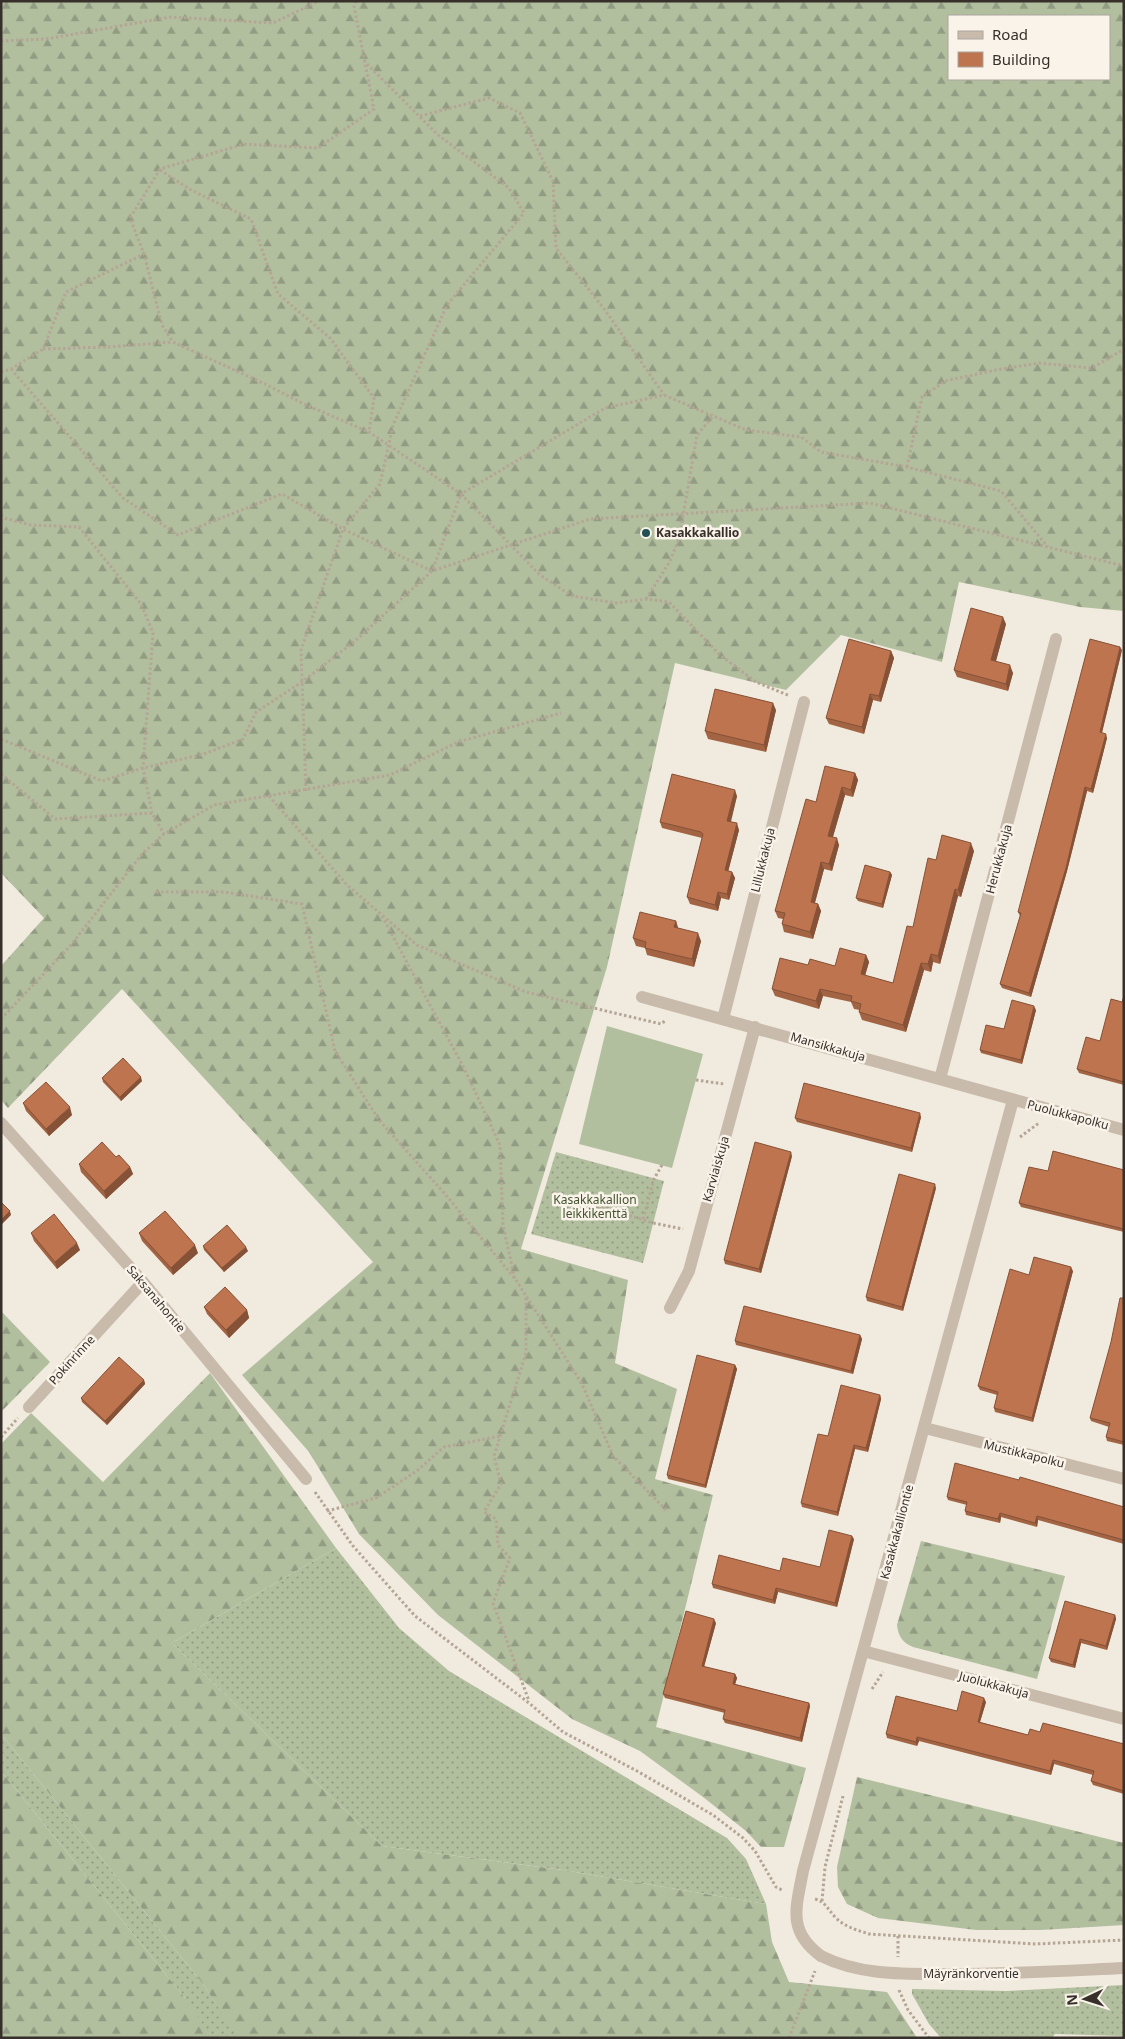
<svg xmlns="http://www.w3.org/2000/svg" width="1125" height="2039" font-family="'Noto Sans',sans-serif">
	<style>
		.grass { fill: url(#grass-dots) }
		.forest { fill: url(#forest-firs); fill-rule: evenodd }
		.garden { fill: #b2bf9f }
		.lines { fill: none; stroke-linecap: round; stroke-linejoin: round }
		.path { stroke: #b4a595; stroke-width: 3; stroke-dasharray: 2.5 2.5; stroke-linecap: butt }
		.minor { stroke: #c9bbab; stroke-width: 12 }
		.tertiary { stroke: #c9bbab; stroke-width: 12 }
		.wall { fill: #a36444 }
		.shaded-wall { fill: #855137 }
		.building { fill: #be744f; stroke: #855137 }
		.poi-dot { fill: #224e56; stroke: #f9f3ea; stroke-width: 2 }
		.labels { text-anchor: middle; stroke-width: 5; stroke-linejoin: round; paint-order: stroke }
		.poi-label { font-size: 12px; font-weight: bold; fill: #372f2a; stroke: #f9f3ea; text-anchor: start }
		.street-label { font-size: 12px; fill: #372f2a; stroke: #f9f3ea }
		.park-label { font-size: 12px; fill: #43532f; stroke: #f9f3ea }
	</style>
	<defs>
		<pattern id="grass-dots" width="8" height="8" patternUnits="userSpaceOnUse" patternTransform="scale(1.25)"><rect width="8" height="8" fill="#b2bf9f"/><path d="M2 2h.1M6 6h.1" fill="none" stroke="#929c82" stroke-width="1.8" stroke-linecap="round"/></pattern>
		<pattern id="forest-firs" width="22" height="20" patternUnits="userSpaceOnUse" patternTransform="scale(1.25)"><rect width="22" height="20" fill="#b2bf9f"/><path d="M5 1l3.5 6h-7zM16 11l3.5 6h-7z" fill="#929c82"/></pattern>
	</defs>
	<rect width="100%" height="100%" fill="#f1eade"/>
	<path class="grass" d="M556,1152L664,1181L643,1263L531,1234Z
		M336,1548L399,1628L449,1671L727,1838L746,1859L766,1904L563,1870L382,1846L172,1643Z
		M1,1734L203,1984L217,2005L767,2038H1L185,1998L1,1771Z
		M1124,1985V2038L1121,2036L1055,2034L1052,2038H941L929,2024L912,1994V1989L1006,1991Z"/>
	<path class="forest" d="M1,1H1124V611L1080,607L959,582L942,662L841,635L786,690L675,663L607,967L521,1249L628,1280L615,1363L677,1389L655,1479L713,1495L656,1727L806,1768L784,1847H761L746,1831L703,1797L640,1751L572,1719L438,1615L359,1534L309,1452L242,1375L373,1262L122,989L8,1108L1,1100V966L44,918L1,873ZM949,16H1109V79H949Z
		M1,1311L50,1362L1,1412Z
		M210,1373L336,1548L172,1643L382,1846L563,1870L766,1904L772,1942L789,1982L887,1992L917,2038H238L203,1984L1,1734V1444L31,1413L103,1482Z
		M921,1541L1065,1576L1037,1679L913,1647C903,1643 898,1636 897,1625Z
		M1,1771L185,1998L212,2038H1Z
		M857,1777L1124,1843V1925L1041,1930H976L878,1918L847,1904L838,1887L837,1867Z"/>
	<path class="garden" d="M607,1026L703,1054L672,1168L579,1144Z"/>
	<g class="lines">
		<path class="path" d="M356,1L354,6L374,109L318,148L244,144L160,169L130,218L144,254L162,325L173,342L265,384L304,404L369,432L461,494L605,408L664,395L746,430L801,437L821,452L907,467L1001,491L1048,547
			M1,41L46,39L170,17L273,23L319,1
			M420,116L489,98L520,113L553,181L556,248L605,310L664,395
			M160,170L191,190L251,219L278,294L330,338L374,398L369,432
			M43,349L108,347L172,342
			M11,369L123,498L178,535L282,494L343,529L432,571L590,519L870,503L1124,566
			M1,372L11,369L43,349L66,292L144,254
			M907,467L922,397L945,381L996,370L1039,363L1092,368L1124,349
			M1,515L4,518L31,525L79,527L141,604L153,633L143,768L152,813
			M646,599L669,563L679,539L697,435L713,416
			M1,739L102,781L143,768L204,754L243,739L256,712L302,682L355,641L432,571L461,494L540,575L572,596L616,603L646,599L669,602L720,655L756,682L790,696
			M1,774L55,819L152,813L164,834
			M306,791L301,650L343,529L380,484L393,425L447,305L524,213L509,188L438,135L364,61
			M269,796L347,885L417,945L526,992L661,1024L665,1021
			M156,892H224L302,904L335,1051L379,1120L445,1194L516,1280L582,1384L613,1456L668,1512
			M382,916L464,1068L500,1145L503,1225L515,1280
			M1,1019L71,945L142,854L164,834L214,805L390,775L458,742L561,713
			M696,1080L724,1084
			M1020,1137L1039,1123
			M553,1192L653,1223L683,1229
			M643,1219L654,1179L662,1165
			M526,1298V1353L494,1456L501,1484L484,1512L496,1519L498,1545L510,1558L493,1603L529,1701
			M1,1437L18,1418
			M315,1492L353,1546L415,1616L529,1703L563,1732L637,1771L713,1815L743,1838L755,1851L776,1887L782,1890
			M327,1511L376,1498L418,1470L444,1447L500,1436
			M872,1689L883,1672
			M815,1899C826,1902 828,1910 836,1918C845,1927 857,1930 869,1934L1035,1944L1124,1940
			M822,1901L825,1867L843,1796
			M898,1936V1957
			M899,1990L908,2010L929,2038
			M789,2038L815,1971"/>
		<path class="minor" d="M642,997L1124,1130
			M723,1019L804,702
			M940,1079L1056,639
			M1,1123L143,1282L306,1479
			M670,1308L689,1271L755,1027
			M29,1407L143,1282
			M925,1428L1124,1479
			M863,1651L1124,1719
			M821,1956C787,1931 796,1908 803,1871L1013,1100"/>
		<path class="tertiary" d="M821,1956C857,1974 897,1974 937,1974C999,1975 1061,1971 1124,1968"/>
	</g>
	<path class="wall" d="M1006,624L996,661L1013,673L1008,691L957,677L954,670Z
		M1122,650L1102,733L1107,738L1093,793L1087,791L1067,871L1031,997L1002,988L1000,984L1020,916L1018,912Z
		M891,651L894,658L881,702L873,700L864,734L829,724L826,718Z
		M776,710L766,752L708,739L705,731Z
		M855,773L858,780L853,797L845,795L833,837L839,845L832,871L824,869L815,903L818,904L821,911L813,939L784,932L782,924L783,919L778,918L775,911L816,802Z
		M737,796L731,822L739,830L728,871L732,872L735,878L729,900L721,898L718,911L690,904L687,897L702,838L662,828L660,822Z
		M974,851L961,897L958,896L940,964L933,962L931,972L924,970L906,1032L862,1020L859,1012L860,1010L854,1009L851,1002L823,996L819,1009L775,996L772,989L808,965L835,966L866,955L869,962L865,976L893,983L913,927L936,860Z
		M890,872L892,875L883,908L858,901L856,898Z
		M676,921L678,928L701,941L694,967L647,955L645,948L636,946L633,938Z
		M1124,996V1085L1079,1073L1077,1069L1100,1041L1122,1002Z
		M1036,1010L1022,1064L981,1053L980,1050L1004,1029Z
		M102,1078L142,1081L121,1101L103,1082Z
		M23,1103L72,1115L49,1136L26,1111Z
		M921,1117L912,1152L797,1122L795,1118Z
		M792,1156L761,1273L725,1264L724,1260Z
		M79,1164L130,1167L133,1174L106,1199L81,1172Z
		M1124,1170V1232L1021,1207L1019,1203L1048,1171Z
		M936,1188L903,1311L867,1301L866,1297Z
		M31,1233L80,1250L57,1269L34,1241Z
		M139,1233L198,1253L173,1275L142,1241Z
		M203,1246L248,1251L224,1272L204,1250Z
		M1073,1271L1033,1422L995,1412L994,1408L997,1395L980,1390L978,1386L1029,1275Z
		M1124,1298V1445L1107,1441L1106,1437L1109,1427L1091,1421L1090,1418Z
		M204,1307L247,1310L249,1318L229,1338L207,1314Z
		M860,1335L862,1339L853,1374L736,1345L735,1341Z
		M735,1365L737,1369L706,1488L668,1479L667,1475Z
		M144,1380L145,1384L107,1425L82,1402L81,1398Z
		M880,1395L881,1399L868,1452L855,1449L838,1516L802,1507L801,1503L828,1436Z
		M947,1497L1124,1507V1544L1038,1520L1037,1527L1001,1517L1000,1523L966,1515L965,1511L967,1505L948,1500Z
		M854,1539L837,1607L778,1592L775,1604L713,1588L712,1584L780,1571L820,1567Z
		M1115,1615L1116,1619L1107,1650L1081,1643L1075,1668L1051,1662L1049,1658Z
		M716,1623L704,1667L735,1674L737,1678L735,1684L809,1703L810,1706L802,1742L725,1723L723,1719L725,1713L665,1698L663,1694Z
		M986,1702L980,1722L1028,1735L1040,1732L1124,1744V1794L1093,1785L1091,1781L1093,1775L1054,1764L1051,1775L919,1741L917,1746L887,1738L886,1734Z"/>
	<path class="shaded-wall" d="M1003,617L1006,624L994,668L991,660Z
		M1120,647L1122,650L1101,736L1100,732Z
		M891,651L894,658L881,702L879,696Z
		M1010,665L1013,673L1008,691L1006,684Z
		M870,694L873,700L864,734L862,727Z
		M773,703L776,710L766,752L764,745Z
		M1106,734L1107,738L1093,793L1091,789Z
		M855,773L858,780L853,797L851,790Z
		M842,787L845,795L831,843L828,836Z
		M1085,787L1087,791L1067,871L1031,997L1029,993Z
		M735,790L737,796L729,827L727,821Z
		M737,823L739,830L727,876L725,870Z
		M837,838L839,845L832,871L829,864Z
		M971,843L974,851L961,897L958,890Z
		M821,862L824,869L813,909L811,902Z
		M732,872L735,878L729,900L727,894Z
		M890,872L892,875L883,908L882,904Z
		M955,889L958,896L940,964L938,956Z
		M718,892L721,898L718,911L715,905Z
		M818,904L821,911L813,939L810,932Z
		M676,921L678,928L674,927Z
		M698,933L701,941L694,967L692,959Z
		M931,954L933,962L931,972L928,964Z
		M866,955L869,962L863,982L861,974Z
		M921,963L924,970L906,1032L903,1025Z
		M820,989L823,996L819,1009L816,1001Z
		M1034,1006L1036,1010L1022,1064L1021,1060Z
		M141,1077L142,1081L121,1101L120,1097Z
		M70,1107L72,1115L49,1136L46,1129Z
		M920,1113L921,1117L912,1152L911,1148Z
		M791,1152L792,1156L761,1273L759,1269Z
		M130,1167L133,1174L106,1199L104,1191Z
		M935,1184L936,1188L903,1311L902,1307Z
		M10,1211L11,1215L1,1225V1220Z
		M77,1243L80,1250L57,1269L55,1262Z
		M195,1245L198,1253L173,1275L171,1268Z
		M246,1247L248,1251L224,1272L222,1268Z
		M1071,1267L1073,1271L1033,1422L1032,1418Z
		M247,1310L249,1318L229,1338L226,1330Z
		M860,1335L862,1339L853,1374L851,1371Z
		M735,1365L737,1369L706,1488L705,1485Z
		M144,1380L145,1384L107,1425L105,1421Z
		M880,1395L881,1399L868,1452L866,1448Z
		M854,1445L855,1449L838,1516L837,1512Z
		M1000,1513L1001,1517L1000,1523L998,1519Z
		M1037,1516L1038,1520L1037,1527L1035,1523Z
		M852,1536L854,1539L837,1607L835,1603Z
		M776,1588L778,1592L775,1604L773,1600Z
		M1115,1615L1116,1619L1107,1650L1106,1646Z
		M714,1619L716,1623L703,1670L702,1666Z
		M1080,1639L1081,1643L1075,1668L1073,1665Z
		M735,1674L737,1678L734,1688L733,1684Z
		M984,1698L986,1702L979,1725L978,1722Z
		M809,1703L810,1706L802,1742L800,1738Z
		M917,1737L919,1741L917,1746L916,1742Z
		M1053,1760L1054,1764L1051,1775L1050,1771Z"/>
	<path class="building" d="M971,608L1003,617L991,660L1010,665L1006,684L954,670Z
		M849,639L891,651L879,696L870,694L862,727L826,718Z
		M1090,639L1120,647L1100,732L1106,734L1091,789L1085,787L1066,868L1029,993L1000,984L1021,913L1018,912Z
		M715,689L773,703L764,745L705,731Z
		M825,766L855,773L851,790L842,787L828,836L837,838L829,864L821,862L811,902L818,904L810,932L782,924L785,913L775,911L806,799L816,802Z
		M672,774L735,790L727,821L737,823L725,870L732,872L727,894L718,892L715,905L687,897L703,834L701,832L660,822Z
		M942,835L971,843L958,890L955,889L938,956L931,954L928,964L921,963L903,1025L859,1012L861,1004L851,1001L852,996L820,989L816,1001L772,989L780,958L808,965L810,959L835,966L840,948L866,955L861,974L893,983L907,926L913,927L928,858L936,860Z
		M865,865L890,872L882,904L856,898Z
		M640,912L676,921L674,927L698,933L692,959L645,948L646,942L633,938Z
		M1124,996V1082L1077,1069L1086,1037L1100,1041L1111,999L1122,1002Z
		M1012,1000L1034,1006L1021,1060L980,1050L986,1025L1004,1029Z
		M123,1058L141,1077L120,1097L102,1078Z
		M46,1082L70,1107L46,1129L23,1103Z
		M804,1083L920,1113L911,1148L795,1118Z
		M102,1142L116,1157L119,1155L130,1167L104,1191L79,1164Z
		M755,1142L791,1152L759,1269L724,1260Z
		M1053,1151L1124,1170V1229L1019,1203L1029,1167L1048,1171Z
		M899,1174L935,1184L902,1307L866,1297Z
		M1,1202L10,1211L1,1220Z
		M165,1211L195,1245L171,1268L139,1233Z
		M54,1214L77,1243L55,1262L31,1233Z
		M227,1225L246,1247L222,1268L203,1246Z
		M1034,1257L1071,1267L1032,1418L994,1408L998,1392L978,1386L1010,1269L1029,1275Z
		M225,1287L247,1310L226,1330L204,1307Z
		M1120,1298H1124V1442L1106,1437L1110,1423L1090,1418L1111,1342Z
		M744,1306L860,1335L851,1371L735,1341Z
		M697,1355L735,1365L705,1485L667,1475Z
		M119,1357L144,1380L105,1421L81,1398Z
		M841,1385L880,1395L866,1448L854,1445L837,1512L801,1503L818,1434L828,1436Z
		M955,1463L1019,1480L1020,1477L1124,1507V1540L1037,1516L1035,1523L1000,1513L998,1519L965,1511L967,1502L947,1497Z
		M829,1530L852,1536L835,1603L776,1588L773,1600L712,1584L719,1555L780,1571L783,1558L820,1567Z
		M1065,1601L1115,1615L1106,1646L1080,1639L1073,1665L1049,1658Z
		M686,1611L714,1619L702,1666L735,1674L733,1684L809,1703L800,1738L723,1719L725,1710L663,1694Z
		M962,1691L984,1698L978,1722L1028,1735L1030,1729L1040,1732L1043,1723L1124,1744V1791L1091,1781L1094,1771L1053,1760L1050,1771L917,1737L916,1742L886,1734L896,1696L957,1711Z"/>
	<circle class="poi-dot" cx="646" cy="533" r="5"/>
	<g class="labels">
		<g class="poi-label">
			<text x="656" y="537">Kasakkakallio</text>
		</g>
		<g class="street-label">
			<text transform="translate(999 859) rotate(-75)" y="4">Herukkakuja</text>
			<text transform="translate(763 860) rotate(-76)" y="4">Lillukkakuja</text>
			<text transform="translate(828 1047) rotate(16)" y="4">Mansikkakuja</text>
			<text transform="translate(1068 1115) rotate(15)" y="4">Puolukkapolku</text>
			<text transform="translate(716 1169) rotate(-74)" y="4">Karviaiskuja</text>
			<text transform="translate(156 1299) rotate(50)" y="4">Saksanahontie</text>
			<text transform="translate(72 1360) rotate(-48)" y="4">Pokinrinne</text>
			<text transform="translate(1024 1454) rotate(14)" y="4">Mustikkapolku</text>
			<text transform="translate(897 1532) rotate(-75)" y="4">Kasakkakalliontie</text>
			<text transform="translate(994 1685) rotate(15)" y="4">Juolukkakuja</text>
			<text x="971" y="1978">Mäyränkorventie</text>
		</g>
		<g class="park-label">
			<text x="595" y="1204">Kasakkakallion<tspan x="595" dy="14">leikkikenttä</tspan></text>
		</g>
	</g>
	<rect width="1125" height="2039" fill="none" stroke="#372f2a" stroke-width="5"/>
	<rect x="948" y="15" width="162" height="65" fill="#f9f3ea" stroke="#aba59d"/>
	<rect x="958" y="31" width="25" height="8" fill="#c9bbab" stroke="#aba59d"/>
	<text x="992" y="40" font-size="15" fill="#372f2a">Road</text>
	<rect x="958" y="52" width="25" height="15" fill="#be744f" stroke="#aba59d"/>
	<text x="992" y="65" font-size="15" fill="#372f2a">Building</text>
	<g transform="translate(1085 1999) rotate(266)" stroke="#f9f3ea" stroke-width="4" paint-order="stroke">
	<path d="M0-4L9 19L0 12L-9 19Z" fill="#372f2a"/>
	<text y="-8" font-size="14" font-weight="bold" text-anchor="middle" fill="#372f2a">N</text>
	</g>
</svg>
